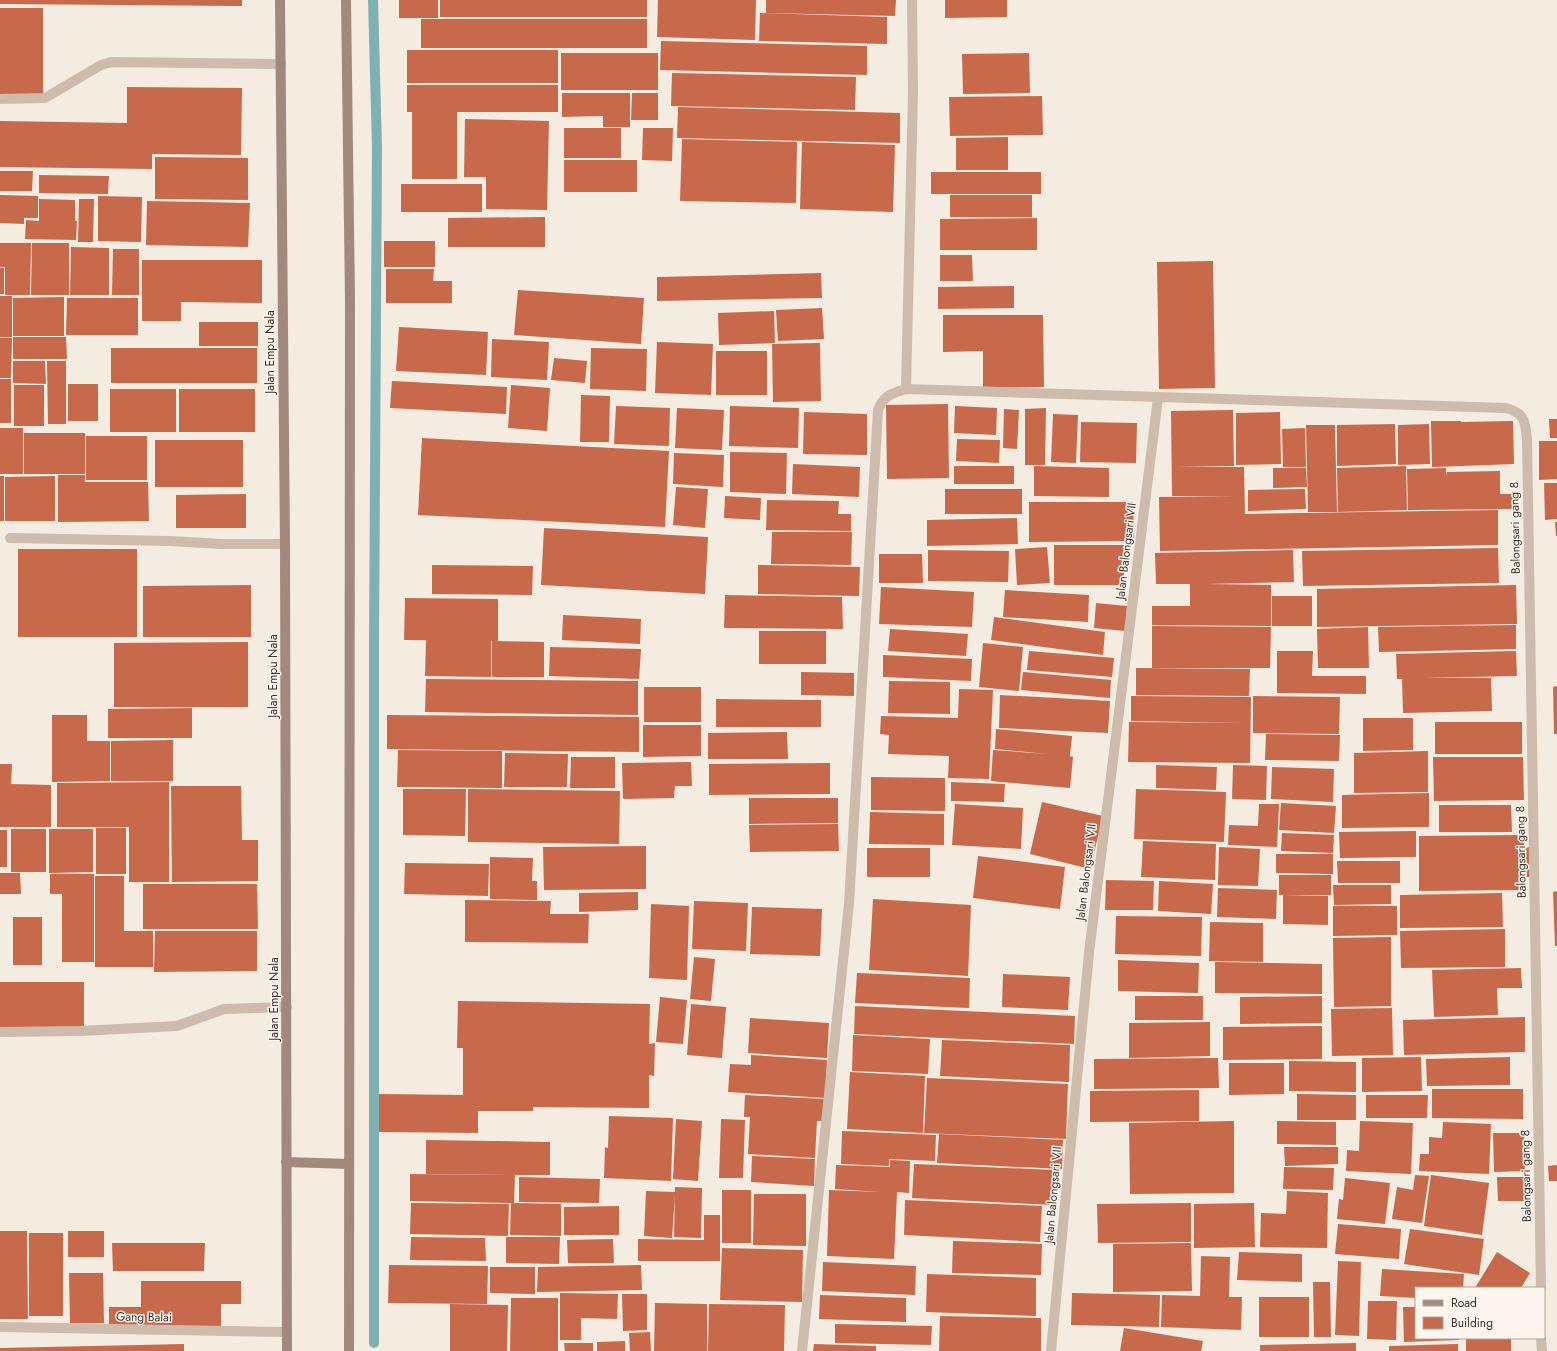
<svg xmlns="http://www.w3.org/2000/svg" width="1557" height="1351" font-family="Jost,sans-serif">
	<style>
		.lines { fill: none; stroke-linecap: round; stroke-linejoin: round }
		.stream { stroke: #7fb0b2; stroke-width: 10 }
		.building { fill: #c8694b }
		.lane { stroke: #cdbbac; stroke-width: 10 }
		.street { stroke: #cdbbac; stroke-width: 10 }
		.secondary { stroke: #a18a7d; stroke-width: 10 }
		.labels { text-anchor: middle; stroke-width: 3; stroke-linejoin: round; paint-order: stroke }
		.street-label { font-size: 12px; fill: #3b302b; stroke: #fbf5ee }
	</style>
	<rect width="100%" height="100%" fill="#f4ebe1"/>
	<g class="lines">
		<path class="stream" d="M373,0L377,147L374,642V1343"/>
	</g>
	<path class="building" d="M0,0H242V6L0,4Z
		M399,0H438V18H399Z
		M440,0H647V17H440Z
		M658,0H756L755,40L657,37Z
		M766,0H896L895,16L766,13Z
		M945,0H1007V17L945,18Z
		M0,8H43V95H0Z
		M760,13L887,17V44L759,41Z
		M421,19H647V48H421Z
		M661,41L867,46V75L660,70Z
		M407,50H558V83H407Z
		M561,53H658V90H561Z
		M1029,53L1030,93L963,94L962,54Z
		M672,73L856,77L855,110L671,106Z
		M407,85H558V112H457V179H412V112H407Z
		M127,87L242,88L241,155L152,154V169L0,167V121L127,123Z
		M562,93H630V127H603V116L562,117Z
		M632,93H658V120H631Z
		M1042,96L1043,135L950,136L949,97Z
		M678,107L900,113V143L677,138Z
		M465,119L549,121L547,210L486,209V177H464Z
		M564,128H621V158H564Z
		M643,128H673L672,161L642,160Z
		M1008,137V170H956V138Z
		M682,139L797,142L796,203L680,201Z
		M802,142L895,145L893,212L800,209Z
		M155,157L248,158V200L155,199Z
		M564,160H637V192H564Z
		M0,171H33L32,191H0Z
		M931,172H1041V194H931Z
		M39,175L109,176L108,194L39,193Z
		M401,184H482V212H401Z
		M0,195L38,196V218H24V224L0,223Z
		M950,195H1032V217H950Z
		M98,196L142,197L141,242L98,241Z
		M39,199L75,200V221H77L76,240L25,239L26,220L39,221Z
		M79,199H94L93,242H78Z
		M147,201L250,203L248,247L146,245Z
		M545,217V247H448V218Z
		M1037,218V250H940V219Z
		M384,241H435V267H384Z
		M0,243H31L30,295H5V267H0Z
		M32,243H69V295H31Z
		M71,247L109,248V295H70Z
		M113,249H139V295H112Z
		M940,255H972L973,281H940Z
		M142,260H262V303L181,302V321H142Z
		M1213,261L1215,388L1159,389L1157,262Z
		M0,268H4V294H0Z
		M386,269H434L433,281H452V303H386Z
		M821,273L822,298L657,301V277Z
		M1014,286V308L938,309V287Z
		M518,290L644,298L641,344L514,335Z
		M0,296H12V337H0Z
		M64,297V336H13V298Z
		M67,298H138V335H66Z
		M822,308L824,339L778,341L776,310Z
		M774,311L775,343L719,345L718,313Z
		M943,315H1043L1044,387L983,388V351L943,352Z
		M199,322H258V346H199Z
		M399,327L488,332L486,375L396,371Z
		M13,337H66L67,359H13Z
		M0,338H12L11,378H0Z
		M492,339L549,342L547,380L491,377Z
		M657,342L713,344L711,395L655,393Z
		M820,343L821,401L773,402L772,344Z
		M111,348H257V383H111Z
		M591,348L647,349L646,391L590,389Z
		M716,351H767V395H716Z
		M554,358L587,361L585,383L551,380Z
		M13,361H45L46,384L13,383Z
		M47,361H66V424H48Z
		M0,379H11V423H0Z
		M392,381L507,387L506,414L390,408Z
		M68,384H98V421H68Z
		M14,385H44V426H14Z
		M511,385L550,388L547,431L508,428Z
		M110,389H176V432H110Z
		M179,389H255V432H179Z
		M581,395L610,396L609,442H580Z
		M948,404L949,478L887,479L886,405Z
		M616,406L670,408L669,446L614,444Z
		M730,406L799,408L798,448L729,446Z
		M955,406L997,408L996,435L954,433Z
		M677,408L724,410L722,450L675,448Z
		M1046,408L1045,465H1025V409Z
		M1004,409L1019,410L1017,449L1003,448Z
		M1233,410L1234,466L1176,467H1244L1245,514L1498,510V545L1160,551L1159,497L1234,496H1172L1171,411Z
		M804,412L867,414V455L803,454Z
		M1280,412L1281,464L1236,465V413Z
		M1053,414L1078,415L1076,463L1051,462Z
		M1549,419H1557V438H1550Z
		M1431,421H1461L1462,466L1432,467Z
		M1513,421L1514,464L1462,466L1461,422Z
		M1081,422L1137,423L1136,463L1080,462Z
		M1395,424L1396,464L1337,466V425Z
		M1429,424L1430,464L1398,465V425Z
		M1306,425H1335L1337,512H1308Z
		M0,428H23V474H0Z
		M1305,428L1306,467H1283L1282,429Z
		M24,433H85V474H24Z
		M86,436H147V480H86Z
		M422,438L669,451L665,527L418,515Z
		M957,439L1000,440L999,463L956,461Z
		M155,440H243V487H155Z
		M1539,441H1557V479L1539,480Z
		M730,452L787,453L786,494L730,492Z
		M674,453L724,455L723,487L673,484Z
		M793,464L860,467L859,497L792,494Z
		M954,466H1014V484H954Z
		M1034,466L1109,468V497L1034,496Z
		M1406,466L1407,510L1338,512L1337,468Z
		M1273,468H1306L1307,487L1273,488Z
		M1446,468V476L1447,472L1500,471V494H1518L1519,509L1408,510L1407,469Z
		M58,475H85V482H148L149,521L58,522Z
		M0,476H4V521H0Z
		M55,476V521H5V477Z
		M1544,483H1557V519L1545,520Z
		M676,487L708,489L705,528L673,525Z
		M945,489H1022V514H945Z
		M1305,489L1306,509L1248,511V490Z
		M246,494V528H176V495Z
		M725,496L761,498L760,520L724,518Z
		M767,500L839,501L838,514H851V531L766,530Z
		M1029,502H1133L1134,541L1029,542Z
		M1017,518L1018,544L927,546V520Z
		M1555,522H1557V536H1556Z
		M544,528L708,537L705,594L541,585Z
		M772,532H852L851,565L771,564Z
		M1054,545H1124V585H1054Z
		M1047,547L1050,583L1017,585L1015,549Z
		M1498,548L1499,583L1303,586L1302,551Z
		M18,549H137V637H18Z
		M928,550L1009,551L1008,582L928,581Z
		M1293,550L1294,582L1207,584L1271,585V626L1152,625V606H1190V584H1156L1155,553Z
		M879,554H922L923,583H879Z
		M432,565L533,566L532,595L432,594Z
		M758,565L860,567L859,596L758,594Z
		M251,585V637H143V586Z
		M1516,585L1517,624L1317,627V589Z
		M881,587L974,592L972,627L879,624Z
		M1005,590L1089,595L1088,622L1003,617Z
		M725,595L842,597L843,629L724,628Z
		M1272,596H1312V626H1272Z
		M405,598L498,599V641L404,640Z
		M1096,603L1127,606L1125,631L1094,628Z
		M563,615L641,619L640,644L562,640Z
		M994,617L1105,632L1103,655L991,640Z
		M1516,625V649L1379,652L1378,627Z
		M1152,626L1271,627L1270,668H1152Z
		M1368,627L1369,668H1318L1317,629Z
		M890,629L968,634L966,656L888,651Z
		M759,631H826V664H759Z
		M426,640L491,641V677L425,676Z
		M492,641L544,642V677H492Z
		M248,642V707H114V643Z
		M983,643L1023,647L1019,691L979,687Z
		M550,647L641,649L639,679L549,676Z
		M1029,651L1114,658L1112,677L1027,670Z
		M1277,651H1313L1312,676H1366V694L1277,693Z
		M1516,651L1517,676L1424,678H1491L1492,711L1403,713L1402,679H1397L1396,654Z
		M883,655L972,659L971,681L883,677Z
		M1136,668L1250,669L1249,696L1136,695Z
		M801,672L854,673V696L801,695Z
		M1023,672L1111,680L1110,698L1021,690Z
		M426,679L638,681V715L425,712Z
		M889,681L950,682V714L888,713Z
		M1557,686V734H1554L1553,687Z
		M644,687H701V722H644Z
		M959,689L993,690L989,779L948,778L949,756L888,754L889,735L880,734L881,716L958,718Z
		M1000,695L1110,701L1108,733L999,728Z
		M1131,696L1251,697L1250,763L1128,762L1129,722L1245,723L1131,721Z
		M1253,696L1340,697L1339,734L1253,733Z
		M716,699L821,700V727H716Z
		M192,708V738H108V709Z
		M52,715H87V741H110V781L52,782Z
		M387,715L639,717V752L387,749Z
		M1363,718H1413V750L1363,751Z
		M1435,722H1522V754H1435Z
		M643,725H701V756L643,757Z
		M996,729L1072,736L1070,756L1073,757L1070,788L991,781L993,750L1047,754L995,749Z
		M787,732L788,759H708V733Z
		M1266,734L1340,735L1339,761L1265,760Z
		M173,740V781H111V741Z
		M398,750L502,751V788L397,787Z
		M1428,751V792L1354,793V753Z
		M505,753L568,754L567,787H504Z
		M571,757H615V788H570Z
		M1433,757H1523L1524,800L1434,801Z
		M691,762L692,786H675L674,798L623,799L622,763Z
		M830,763V794L709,795V764Z
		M0,764H12L11,784L51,785V827H0Z
		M1156,765L1217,767L1216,790L1156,788Z
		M1233,765L1267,766L1266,800L1232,799Z
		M1272,767L1334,769L1333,802L1271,799Z
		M871,777L945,778V811L871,810Z
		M169,782V882H129V827H145H57V783Z
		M951,782L1005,784L1004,802L951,801Z
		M171,786H241L242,840H258V881L172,882Z
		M403,789H466L465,836L403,835Z
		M468,789L620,791L619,844L468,842Z
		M1136,789L1226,792L1224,842L1134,839Z
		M1429,793V827L1342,828V795Z
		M749,798H838V823L749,824Z
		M1042,802L1103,816L1090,869L1030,854Z
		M1281,803L1336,806L1334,833L1279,830Z
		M955,804L1023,808L1021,849L952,845Z
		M1259,804H1279L1277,847L1228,845L1229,825L1258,826Z
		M1439,805H1511L1512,832H1439Z
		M870,812L944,814V845L869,844Z
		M838,824L839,851L750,852L749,825Z
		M96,828H126V874H96Z
		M11,829H46V872H11Z
		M49,829H93V872L49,873Z
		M0,830H7V867H0Z
		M1416,831V857L1340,858L1339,832Z
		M1282,833L1334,835L1333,853L1281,851Z
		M1524,835V848L1531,847V877H1524V890L1419,891V836Z
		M1143,841L1216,844L1215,880L1141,877Z
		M646,846V889L544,890L543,847Z
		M1219,847L1260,849L1258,886L1218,885Z
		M867,848H930V877H867Z
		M1276,854H1333V874L1276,873Z
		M978,856L1065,867L1060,909L973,898Z
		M490,857L533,858L532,881H537V900L490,899Z
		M1337,861H1400V883H1338Z
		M405,863L489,864L488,896L404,894Z
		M0,873H20L21,894H0Z
		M50,874H94V962H62V894H50Z
		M1279,875H1331V895H1279Z
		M95,876H124V931H153V967H95Z
		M1106,880L1154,881L1153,910H1105Z
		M1159,881L1213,884L1211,914L1158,911Z
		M143,884H257L258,929H143Z
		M1333,885H1391V904L1334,905Z
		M1218,888L1277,890L1276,919L1217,917Z
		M1557,891V946H1555L1553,892Z
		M638,892V910L579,912V893Z
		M1502,893L1503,927L1400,928V895Z
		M1283,895L1328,896V925L1283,924Z
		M873,899L971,905L968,976L869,970Z
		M465,900L551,901L550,914H589L588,943L465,942Z
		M694,901L748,903L746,951L692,949Z
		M651,904L689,906L687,980L649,978Z
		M1333,906H1397V935L1333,936Z
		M752,907L822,909L820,956L750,954Z
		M1116,916L1202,917L1201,956L1115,954Z
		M13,917H42V965H13Z
		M1210,922L1263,923V962L1209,961Z
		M1505,929V967L1401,968L1400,931Z
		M155,931H257V971L154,972Z
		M1391,937V1006L1334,1007L1333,938Z
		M694,957L715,959L711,1001L690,999Z
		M1118,960L1199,963L1198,993L1118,991Z
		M1215,962L1322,964V994L1215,993Z
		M1521,968L1522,988H1497L1498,1015L1434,1017L1432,970Z
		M857,973L970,978L969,1008L855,1003Z
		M1003,974L1070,977L1068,1010L1002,1007Z
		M0,982H84V1029H0Z
		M1135,996H1203V1020H1135Z
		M1322,996V1023L1240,1024V997Z
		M660,997L687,1000L683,1044L656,1042Z
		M458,1001L650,1004L649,1044L655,1043L654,1076L649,1075V1108L533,1107V1111H478V1133L379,1132V1094L463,1095V1048H457Z
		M691,1004L726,1007L722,1058L687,1055Z
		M855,1006L1075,1016L1074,1044L854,1034Z
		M1392,1008L1393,1055L1332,1056L1331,1009Z
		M1525,1017V1052L1404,1055L1403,1020Z
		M750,1018L829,1023L827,1058L748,1053Z
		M1210,1022V1056L1129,1058V1023Z
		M1322,1026V1059L1223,1060V1027Z
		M853,1035L930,1039L928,1074L852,1071Z
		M942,1040L1070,1045L1069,1082L940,1076Z
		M751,1055L827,1060L825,1098L728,1092L730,1064L751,1065Z
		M1421,1057L1422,1091L1362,1092V1058Z
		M1510,1057V1085L1427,1086L1426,1059Z
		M1218,1058L1219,1088L1094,1089V1059Z
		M1289,1061L1356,1062V1092L1289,1091Z
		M1229,1063H1284V1094L1229,1095Z
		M850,1072L925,1076L923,1133L847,1129Z
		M927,1078L1068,1084L1066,1139L924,1133Z
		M1432,1089H1523V1119L1432,1118Z
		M1199,1090V1121L1090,1122V1091Z
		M1297,1094L1356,1095V1120H1297Z
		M745,1095L824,1099L822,1121H817L815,1158L748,1154L750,1117H744Z
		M1366,1095H1428L1427,1118H1366Z
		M609,1116L673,1118L671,1181L604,1178L605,1147L608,1148Z
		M676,1119L702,1121L698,1181L673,1179Z
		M721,1119L745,1120L743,1178H719Z
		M1234,1121V1193L1130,1194L1129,1123Z
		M1277,1121L1336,1122V1145L1277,1144Z
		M1360,1121L1413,1123L1411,1174L1346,1171L1347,1150L1359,1151Z
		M1443,1122L1491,1124L1489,1174L1419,1171L1420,1154H1429V1137L1442,1138Z
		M842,1131L936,1135L935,1161L889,1159V1166L841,1164Z
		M1493,1133H1524L1525,1171L1494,1172Z
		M939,1134L1063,1140L1062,1169L937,1163Z
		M426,1140L550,1142V1175H515L514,1203L561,1204V1236L510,1235L511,1203L410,1201V1174L509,1175L426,1174Z
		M1284,1147H1338V1164L1285,1166Z
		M752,1156L815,1159L814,1186L751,1182Z
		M890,1160L910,1161L909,1193L897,1192L894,1259L827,1256L829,1190L881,1192L835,1189L836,1165L890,1167Z
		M914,1164L1054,1170L1053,1205L912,1198Z
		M1557,1165V1181H1549L1548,1166Z
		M1284,1167L1334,1168L1333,1190L1283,1189Z
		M1415,1175L1429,1176L1422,1223L1392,1219L1397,1187L1413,1190Z
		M1431,1175L1489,1183L1482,1235L1424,1226Z
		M519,1177L600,1179L599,1203L519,1202Z
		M1497,1177H1527V1201H1498Z
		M1345,1178L1390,1183L1385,1224L1337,1219L1339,1199L1343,1200Z
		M675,1187L702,1188L701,1238L674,1237L675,1195L672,1238L644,1236L646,1191L675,1192Z
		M722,1190H751V1243H722Z
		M1287,1191L1328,1193L1327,1248L1260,1247L1261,1213L1286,1214Z
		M754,1194H806V1246L753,1245Z
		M905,1200L1042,1206L1040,1242L904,1235Z
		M411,1203L509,1204L508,1236L410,1234Z
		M1191,1203V1242L1098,1243L1097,1204Z
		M1254,1203L1255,1247L1194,1248V1204Z
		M619,1206V1235H564V1207Z
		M704,1215H720V1261H638V1239L704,1240Z
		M1338,1224L1401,1229L1399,1259L1335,1254Z
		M1410,1229L1484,1239L1479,1275L1404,1264Z
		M0,1231H27L28,1319H0Z
		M68,1231H104V1257H68Z
		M29,1233H63V1316H29Z
		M411,1237L485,1238L486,1261L410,1260Z
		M506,1237H560L559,1264L506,1263Z
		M613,1239L614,1263H568L567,1240Z
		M953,1241L1042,1244L1041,1275L952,1273Z
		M112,1243H205L204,1271H113Z
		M1191,1243L1192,1291L1113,1292V1244Z
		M722,1248L803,1250L802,1302L720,1300Z
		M1239,1252L1302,1254V1282L1237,1280Z
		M1497,1252L1530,1273L1521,1288H1475Z
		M1201,1256L1230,1257L1229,1297H1242L1241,1330L1161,1327L1162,1295L1200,1296Z
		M1338,1261L1361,1262L1359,1336L1335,1335Z
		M823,1262L916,1266L915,1295L822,1291Z
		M389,1265L488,1266L487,1304L388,1303Z
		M641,1265L642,1290L537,1292L538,1267Z
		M490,1267H535V1294L490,1293Z
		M1382,1269L1464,1274L1463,1288H1416V1298L1380,1296Z
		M69,1273H103L104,1323H70Z
		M927,1274L1036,1278V1316L926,1312Z
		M141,1281H241V1304H221V1327H109V1307H141Z
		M1313,1282H1330L1331,1337H1314Z
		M560,1293L618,1294L617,1319L581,1318V1340H560Z
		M1072,1293L1160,1295L1159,1327L1071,1325Z
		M622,1294H647V1330L623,1331Z
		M820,1295L906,1298V1322L819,1319Z
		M1259,1297H1309V1337H1259Z
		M511,1298H558V1351H510Z
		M1368,1301H1397L1396,1340L1367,1339Z
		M655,1303L707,1304V1351H654Z
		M450,1304L508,1305L507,1351H450Z
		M709,1304L785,1305L784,1351H708Z
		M1403,1307H1416V1338H1459V1340L1404,1342Z
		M940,1316L1041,1318V1351H939Z
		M835,1324L932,1326L931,1345L835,1343Z
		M1124,1328L1203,1341L1201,1351H1120Z
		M650,1332L651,1351H630L629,1333Z
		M1466,1338H1511V1351H1466Z
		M625,1341V1351H597V1342Z
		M564,1343H593V1351H565Z
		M1356,1343V1351H1260V1345Z
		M184,1344V1351H0V1348Z
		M814,1344L876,1346V1351H813Z
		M1458,1344V1351H1389V1346Z"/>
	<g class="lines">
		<path class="lane" d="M0,99L45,98L101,65L111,62L281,64
			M10,538L170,541L221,544H285
			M0,1032L80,1031L177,1026L224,1009L287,1007"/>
		<path class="street" d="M906,389L913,92L912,0
			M0,1327L287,1332
			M1541,1338L1542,1351
			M802,1351L849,904L878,410C883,396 892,393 906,389L1506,408C1524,413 1525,420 1527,438L1541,1288
			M1051,1351L1089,953L1158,398"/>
		<path class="secondary" d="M280,0L285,544L287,1351
			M346,0L350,300L349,1351
			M286,1162L349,1164"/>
	</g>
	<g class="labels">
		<g class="street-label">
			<text transform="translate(270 352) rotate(-90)" y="4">Jalan Empu Nala</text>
			<text transform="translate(1515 528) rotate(-91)" y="4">Balongsari gang 8</text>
			<text transform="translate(1126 551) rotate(-83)" y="4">Jalan Balongsari VII</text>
			<text transform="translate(273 676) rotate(-90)" y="4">Jalan Empu Nala</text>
			<text transform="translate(1521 852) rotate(-91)" y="4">Balongsari gang 8</text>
			<text transform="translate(1086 872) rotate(-83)" y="4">Jalan Balongsari VII</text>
			<text transform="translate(274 999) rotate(-90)" y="4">Jalan Empu Nala</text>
			<text transform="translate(1526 1176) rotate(-91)" y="4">Balongsari gang 8</text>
			<text transform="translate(1053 1195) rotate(-85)" y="4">Jalan Balongsari VII</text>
			<text transform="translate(144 1317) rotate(1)" y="4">Gang Balai</text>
		</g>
	</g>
	<rect x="1415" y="1287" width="130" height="52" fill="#fbf5ee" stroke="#aea6a0"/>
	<rect x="1423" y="1300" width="20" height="6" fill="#a18a7d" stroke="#aea6a0"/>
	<text x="1451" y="1307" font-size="12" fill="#3b302b">Road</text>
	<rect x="1423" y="1317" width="20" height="12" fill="#c8694b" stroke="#aea6a0"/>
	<text x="1451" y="1327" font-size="12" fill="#3b302b">Building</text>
</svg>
